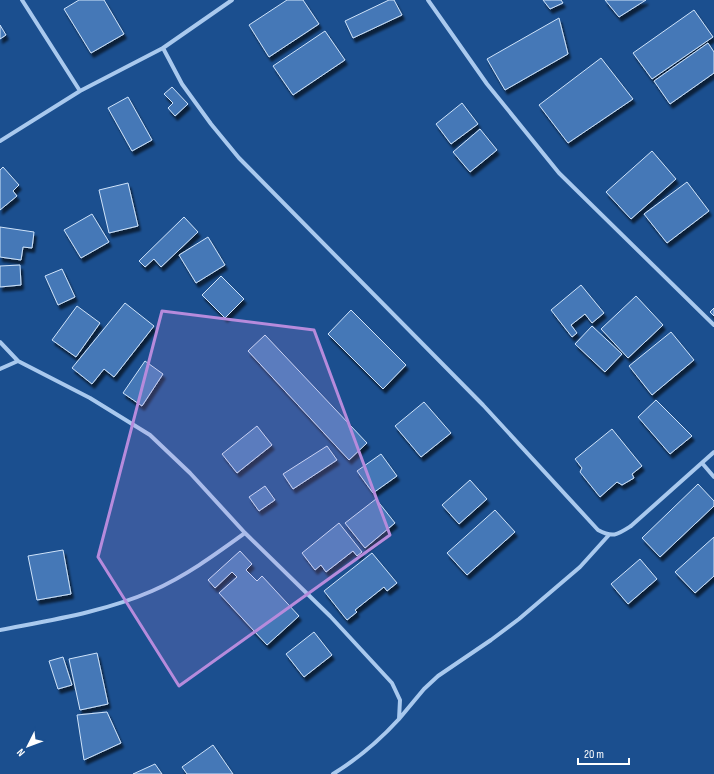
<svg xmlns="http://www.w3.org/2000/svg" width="714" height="774" font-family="'Sofia Sans Condensed',sans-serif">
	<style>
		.building { fill: #4478b7; stroke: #cfe3fa; filter: url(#shadow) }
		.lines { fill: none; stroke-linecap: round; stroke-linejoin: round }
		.minor { stroke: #a9c9ee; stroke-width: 4 }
		.marked { fill: #b68bdc; fill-opacity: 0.2; stroke: #b68bdc; stroke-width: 3; stroke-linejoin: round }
	</style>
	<defs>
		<filter id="shadow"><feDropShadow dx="2.5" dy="4.5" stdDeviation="1" flood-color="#0009"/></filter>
	</defs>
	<rect width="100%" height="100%" fill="#1b4f8f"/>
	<path class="building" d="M79,0H104L124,34L91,53L64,9Z
		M287,0H303L319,24L269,57L249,25Z
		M389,0H394L402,15L353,38L345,21Z
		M543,0H561L563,3L550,9Z
		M605,0H646L619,17Z
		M694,10L713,37L652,79L633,53Z
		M559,18L568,54L505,90L487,59Z
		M0,25L6,35L0,39Z
		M325,31L345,60L293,95L273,66Z
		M708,43L714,52V73L670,104L654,81Z
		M601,58L633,99L568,143L539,105Z
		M172,87L188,104L175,116L168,108L173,103L164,94Z
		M128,97L152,140L132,151L108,108Z
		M462,103L478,124L451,144L436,124Z
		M480,129L497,150L470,172L453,152Z
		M652,151L676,179L631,219L606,192Z
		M3,167L19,185L13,191L17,196L0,210V170Z
		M687,182L709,211L667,243L644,214Z
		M128,183L138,226L109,233L99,190Z
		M92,214L109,242L81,258L64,230Z
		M184,217L198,232L161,267L154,259L145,267L139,261Z
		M0,227L34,232L32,248L23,247L21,260L0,257Z
		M208,237L225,265L196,283L179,255Z
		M20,265L21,285L0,287V266Z
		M62,269L75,297L58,305L45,276Z
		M221,276L244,299L225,318L202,295Z
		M581,285L604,313L592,323L585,314L571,325L577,333L572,337L551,310Z
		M636,296L663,325L628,358L601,329Z
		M125,303L154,326L114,377L104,369L92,384L72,368Z
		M77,306L100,323L76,357L52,340Z
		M714,308V316L710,312Z
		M351,310L406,365L383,389L328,334Z
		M592,326L622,354L605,372L575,344Z
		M671,332L694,360L652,395L629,366Z
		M265,335L367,443L349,460L248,351Z
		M145,361L163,374L142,406L123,393Z
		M656,400L692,436L670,454L638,417Z
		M424,402L451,433L421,457L395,426Z
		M257,426L272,445L237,473L222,454Z
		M612,429L642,466L632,474L634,478L622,485L617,482L600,497L580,472L582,468L575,459Z
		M327,446L337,460L293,489L283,474Z
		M381,454L397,476L373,493L357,471Z
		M470,480L487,499L459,524L442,505Z
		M698,484L714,501V506L660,557L642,538Z
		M265,486L275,500L259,511L249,497Z
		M376,499L395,523L365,548L345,523Z
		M495,510L515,532L467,575L447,553Z
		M339,523L362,552L357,556L353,551L326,572L321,565L315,570L302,553Z
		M714,537V576L695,593L675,572Z
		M63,550L71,594L37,600L28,556Z
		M240,551L252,564L246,570L257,581L262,576L299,616L267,645L219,593L237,577L232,572L215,588L208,580Z
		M372,553L397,583L387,591L384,587L355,610L357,612L347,620L324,591Z
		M640,559L657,579L628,604L611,584Z
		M314,632L332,655L304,677L286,654Z
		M97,653L108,704L80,710L69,659Z
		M63,657L72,685L58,689L49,661Z
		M107,712L121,743L84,760L77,715Z
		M213,745L233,774H187L182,767Z
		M155,764L162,774H133Z"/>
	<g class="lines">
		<path class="minor" d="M22,0L80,91
			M232,0L163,48L182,84L211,124L239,158L483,405L598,530C613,538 617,535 631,526L714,452
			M428,0L487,84L559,173L714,325
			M0,141L80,91L163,48
			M0,342L18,361L0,369
			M18,361L90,398L150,435L190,473L245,533L330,616L392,683L400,700L399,719C379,741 359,758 333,774
			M702,463L714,477
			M0,630C51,620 104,612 152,591C186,576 216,554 245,533
			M399,719L424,689L438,676L491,640L519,619L580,567L608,536"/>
	</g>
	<path class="marked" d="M162,311L314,330L390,535L179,686L98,557Z"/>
	<g transform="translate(28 746) rotate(228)" stroke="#1b4f8f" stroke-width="3" paint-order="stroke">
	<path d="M0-3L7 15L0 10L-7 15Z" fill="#ffffff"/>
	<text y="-6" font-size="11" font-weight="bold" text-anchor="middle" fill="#ffffff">N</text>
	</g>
	<path d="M578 758v6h51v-6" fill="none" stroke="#ffffff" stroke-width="2"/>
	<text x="584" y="758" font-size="12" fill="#ffffff" stroke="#1b4f8f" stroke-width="3" paint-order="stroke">20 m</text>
</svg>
